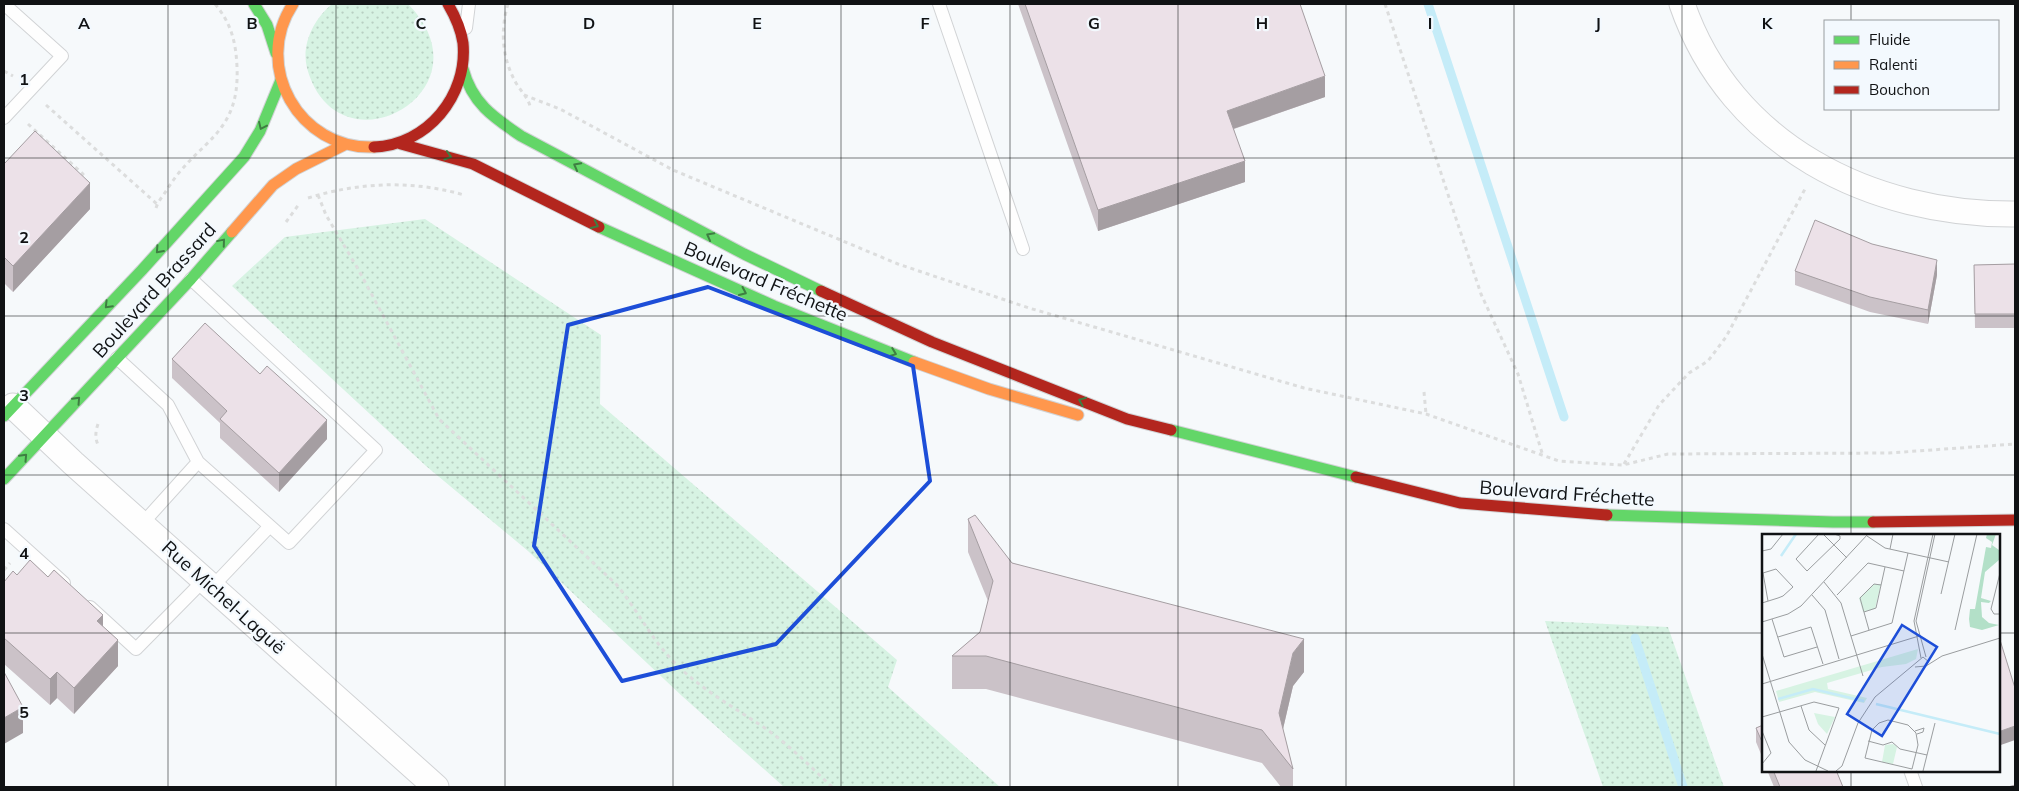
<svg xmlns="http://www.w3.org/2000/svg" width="2019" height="791" font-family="Mulish,sans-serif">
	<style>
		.grass { fill: url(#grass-dots) }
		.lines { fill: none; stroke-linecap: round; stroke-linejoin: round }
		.stream { stroke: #c5ecf8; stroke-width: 9 }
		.lane-casing { stroke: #d1d3d5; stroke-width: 14 }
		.street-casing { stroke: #d1d3d5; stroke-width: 27 }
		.fast-casing { stroke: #d1d3d5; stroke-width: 13 }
		.slow-casing { stroke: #d1d3d5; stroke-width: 13 }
		.jam-casing { stroke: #d1d3d5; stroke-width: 13 }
		.path { stroke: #dcdddd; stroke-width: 3; stroke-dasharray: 4 4; stroke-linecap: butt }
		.lane { stroke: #fefefe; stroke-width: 12 }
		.street { stroke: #fefefe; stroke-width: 25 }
		.fast { stroke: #63d668; stroke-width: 11 }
		.slow { stroke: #ff974d; stroke-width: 11 }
		.jam { stroke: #b3261e; stroke-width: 11 }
		.wall { fill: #cbc2c8 }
		.shaded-wall { fill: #a59ea2 }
		.building { fill: #ece1e8; stroke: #a59ea2 }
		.oneway { stroke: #3e7e42 }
		.marked { fill: none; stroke: #1d4ed8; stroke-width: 4; stroke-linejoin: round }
		.grid { fill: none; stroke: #101214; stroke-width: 1; stroke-opacity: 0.55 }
		.labels { text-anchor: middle; stroke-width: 4.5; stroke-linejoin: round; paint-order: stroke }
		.street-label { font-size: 19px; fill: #101214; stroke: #f3f9fe }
		.inset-river { fill: none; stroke: #c5ecf8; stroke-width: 2.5 }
		.inset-road { fill: none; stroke: #9a9d9f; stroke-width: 1 }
		.view { fill: #1d4ed8; fill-opacity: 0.15; stroke: #1d4ed8; stroke-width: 2.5 }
		.inset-edge { fill: none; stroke: #101214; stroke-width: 2.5 }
		.grid-label { font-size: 16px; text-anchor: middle; font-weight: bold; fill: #101214; stroke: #f3f9fe; stroke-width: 4.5; stroke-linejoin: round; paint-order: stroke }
	</style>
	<defs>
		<pattern id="grass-dots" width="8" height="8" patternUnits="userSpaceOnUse" patternTransform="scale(1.25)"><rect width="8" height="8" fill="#d7f3e3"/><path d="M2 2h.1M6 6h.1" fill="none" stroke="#b8cfc2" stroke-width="1.8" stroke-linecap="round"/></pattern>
	</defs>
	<rect width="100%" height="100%" fill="#f6f9fb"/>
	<path class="grass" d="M332,4H408C494,91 337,178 307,68C301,44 314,19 332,4Z
		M425,219L601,335L600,404L897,660L888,687L1000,787H784L682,696L528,551L426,466L232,286L285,237Z
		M1545,621L1668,627L1724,787H1603Z"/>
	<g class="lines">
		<path class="stream" d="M1428,4L1564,417
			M1635,638L1683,787"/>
		<defs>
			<path id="lane" d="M939,4L1023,249
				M466,28L469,4
				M4,118L62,56L4,4
				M117,358L168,405L198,462L289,543L376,450L191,279
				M142,524L198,462
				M4,529L64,583
				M212,587L270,526
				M90,607L136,649L204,580
				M1910,770L1916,787"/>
			<path id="street" d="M1682,4C1731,146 1871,215 2015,214
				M13,406L73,463L436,787"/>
			<path id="fast" d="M254,4L267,25L276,53
				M463,69C472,103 493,117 521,136L744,254L821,291
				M599,227L774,306L914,362
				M4,416L142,270L244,157L260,131L281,80
				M1171,430L1356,477
				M4,479L191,279L232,232
				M1607,515L1833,522H1873"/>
			<path id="slow" d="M293,4C252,66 299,150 374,147
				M232,232L273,185L296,169L344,145
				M914,362L989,389L1078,415"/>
			<path id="jam" d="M401,144L473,164L599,227
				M374,147C427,145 468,96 463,43C461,29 455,16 448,4
				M821,291L932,342L1127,419L1171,430
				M1356,477L1460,503L1607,515
				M1873,522L2015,520"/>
		</defs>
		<use href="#lane" class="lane-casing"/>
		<use href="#street" class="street-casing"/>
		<use href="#fast" class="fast-casing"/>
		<use href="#slow" class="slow-casing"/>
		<use href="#jam" class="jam-casing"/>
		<path class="path" d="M508,4C500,31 502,58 516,83C521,91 528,98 530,106
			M1385,4L1481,294L1518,374L1543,456
			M4,71L13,76
			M524,95L560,109L673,170L898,264L1029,308L1304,388L1426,414L1559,461L1623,465L1668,454L1889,453L2015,444
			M46,105L157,204
			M28,124L83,174L80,177
			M318,195L326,215L358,269L439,419L616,584C640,613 652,642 681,669C708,694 739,710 769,731C791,747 812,768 832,787
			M308,198C360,182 412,180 464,195
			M156,208C158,201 164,195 168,188C198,140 240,136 237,67C236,42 231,23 215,4
			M286,222L299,204
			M1424,392L1426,414
			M98,424C95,433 95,439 99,447
			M1624,464L1659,405L1689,373L1708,361L1726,337L1805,189
			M4,570L10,563"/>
		<use href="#lane" class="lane"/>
		<use href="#street" class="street"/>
		<use href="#fast" class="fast"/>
		<use href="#slow" class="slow"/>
		<use href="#jam" class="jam"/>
	</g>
	<path class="wall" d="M1018,4H1300L1325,97L1234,129L1245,182L1098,231Z
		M4,164L90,209L13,292L4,283Z
		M2015,264V328H1975L1974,265Z
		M1795,271L1937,275L1928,324L1870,312L1795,285Z
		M172,359L327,439L279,492L220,438V423L172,378Z
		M968,519L1012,563L1304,672L1293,686L1283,729L1293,769V787H1281L1262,763L986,689H952V656L980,632L988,601L968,552Z
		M17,575L103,626L118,666L74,714L57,698L50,705L4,664V582Z
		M1763,725V759L1756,742V728Z
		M1767,770H1836L1843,787H1774Z"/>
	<path class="shaded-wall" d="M1325,76V97L1227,131V111Z
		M1245,161V182L1098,231V210Z
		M90,183V209L13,292V266Z
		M1937,260V275L1928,324V310Z
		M327,420V439L279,492V473Z
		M103,615V641L97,621Z
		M1304,639V672L1293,686L1279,746V713L1293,653Z
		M118,640V666L74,714V688Z
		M57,672V698L50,705V679Z
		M23,707V733L4,744V718Z
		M2015,726V740L1998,746V732Z"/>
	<path class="building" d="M1025,4H1300L1325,76L1227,111L1245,161L1098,210Z
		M35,131L90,183L13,266L4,257V164Z
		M1815,220L1872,244L1937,260L1928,310L1870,297L1795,271Z
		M2015,264V314H1975L1974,265Z
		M205,323L260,374L267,366L327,420L279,473L220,419L227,411L172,359Z
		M975,515L1012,563L1304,639L1293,653L1279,713L1293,769L1262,730L986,656H952L980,632L993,581L968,519Z
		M30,560L48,577L54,570L103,615L97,621L118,640L74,688L57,672L50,679L4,638V582L13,571L17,575Z
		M1998,640H2000L2015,688V726L1998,732Z
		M4,672L23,707L4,718Z
		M1763,725V744L1756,728Z
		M1773,770H1836L1843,787H1780Z
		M2015,785V787H2008Z"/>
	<defs><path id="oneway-chevron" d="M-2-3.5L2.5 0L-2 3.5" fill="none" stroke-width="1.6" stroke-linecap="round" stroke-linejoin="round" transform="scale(1.25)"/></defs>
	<g class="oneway">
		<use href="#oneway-chevron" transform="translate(262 126) rotate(115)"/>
		<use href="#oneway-chevron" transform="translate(448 156) rotate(17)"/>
		<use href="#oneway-chevron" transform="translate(577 166) rotate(-152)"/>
		<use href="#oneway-chevron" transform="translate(595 225) rotate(25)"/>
		<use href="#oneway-chevron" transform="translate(710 236) rotate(-152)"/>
		<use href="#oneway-chevron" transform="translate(222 242) rotate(-50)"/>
		<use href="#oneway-chevron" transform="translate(159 250) rotate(132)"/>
		<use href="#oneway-chevron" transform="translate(743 292) rotate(24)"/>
		<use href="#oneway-chevron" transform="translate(108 305) rotate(134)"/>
		<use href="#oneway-chevron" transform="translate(893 353) rotate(21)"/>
		<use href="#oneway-chevron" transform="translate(77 400) rotate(-47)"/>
		<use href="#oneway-chevron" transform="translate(1082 401) rotate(-158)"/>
		<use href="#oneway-chevron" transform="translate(24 457) rotate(-47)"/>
	</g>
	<path class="marked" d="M708,287L913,366L930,481L776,644L622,681L534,546L568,325Z"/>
	<path class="grid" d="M168,4V787M336,4V787M505,4V787M673,4V787M841,4V787M1010,4V787M1178,4V787M1346,4V787M1514,4V787M1682,4V787M1851,4V21M1851,109V535M4,158H2015M4,316H2015M4,475H2015M4,633H1763M1998,633H2015M1851,770V787"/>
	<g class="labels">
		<g class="street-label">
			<text transform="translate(766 281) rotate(23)" y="7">Boulevard Fréchette</text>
			<text transform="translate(154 290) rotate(-48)" y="7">Boulevard Brassard</text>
			<text transform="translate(1567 493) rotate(4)" y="7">Boulevard Fréchette</text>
			<text transform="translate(224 597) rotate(42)" y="7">Rue Michel-Laguë</text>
		</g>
	</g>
	<g transform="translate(1762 534)">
		<rect width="238" height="238" fill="#f6f9fb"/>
		<path d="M156,115L154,125L144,130L120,133L65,149L66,155L105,164L102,169L53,158L17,168L14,157Z" fill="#d7f3e3"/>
		<path d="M225,0H234L230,11L237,16V26L223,38L219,64L229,67L227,69L219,68L220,83L227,89L237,91L220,96L208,93L207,85L208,75H213L224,13L229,14L230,8L224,4Z" fill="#b3e0c8"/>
		<path d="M112,50H119L113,75L101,78L97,64ZM52,179L73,183L65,200L56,190ZM131,210L135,213L131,230L120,228L123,211Z" fill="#d7f3e3"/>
		<path class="inset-river" d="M19,22L34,0M16,165L51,155L102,167M114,170L238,200"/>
		<path class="inset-road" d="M57,0L34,25L45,37L78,5V2L72,0M61,0L85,24M105,2L123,14L187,28M128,15L131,0M0,17L9,15L21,0M238,39L229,75L232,80H238M62,48L79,69L101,142M179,60L193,0M50,61L63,76L77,125M75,61L106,29L142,37M0,69L16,64L21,62L31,53L14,35L1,39L6,67M102,78L114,74L123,33M10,85L22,123L55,113M0,88L26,80L39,72L106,0M107,96L98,64L112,50L119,51M193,96L215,0M89,102L130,89L146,19M16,103L49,93L61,130M0,120L27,208L43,226L66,237M164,123L154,87L173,0M159,124L152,87L171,0M153,133L164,132L180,122L238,104M0,150L157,102M39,172L47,196L63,211M0,183L52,168L77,174L54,237M126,186L146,191L154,199L156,211L150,235L103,224L110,196L117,189ZM0,197L9,219L0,230M153,197L162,194L161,198L155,200M106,207L121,211L130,208L138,215L165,221M74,237L80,232L96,189L113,163L161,123L167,128M161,237L173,189"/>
		<path class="view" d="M140,91L175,113L120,202L85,180Z"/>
		<rect width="238" height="238" class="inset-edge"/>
	</g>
	<g class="grid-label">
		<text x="84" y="29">A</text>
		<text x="252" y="29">B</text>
		<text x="421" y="29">C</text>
		<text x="589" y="29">D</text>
		<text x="757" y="29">E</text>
		<text x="925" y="29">F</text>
		<text x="1094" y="29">G</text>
		<text x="1262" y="29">H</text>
		<text x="1430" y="29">I</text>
		<text x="1598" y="29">J</text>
		<text x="1767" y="29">K</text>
		<text x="24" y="85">1</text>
		<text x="24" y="243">2</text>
		<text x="24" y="401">3</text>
		<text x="24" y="559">4</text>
		<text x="24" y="718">5</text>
	</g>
	<rect width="2019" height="791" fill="none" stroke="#101214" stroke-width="10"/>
	<rect x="1824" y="20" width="175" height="90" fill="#f3f9fe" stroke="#989da0"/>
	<rect x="1834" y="36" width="25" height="8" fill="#63d668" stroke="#989da0"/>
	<text x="1869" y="45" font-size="15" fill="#101214">Fluide</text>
	<rect x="1834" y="61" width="25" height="8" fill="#ff974d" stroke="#989da0"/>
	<text x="1869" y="70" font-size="15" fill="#101214">Ralenti</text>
	<rect x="1834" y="86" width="25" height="8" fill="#b3261e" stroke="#989da0"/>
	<text x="1869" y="95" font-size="15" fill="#101214">Bouchon</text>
</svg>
